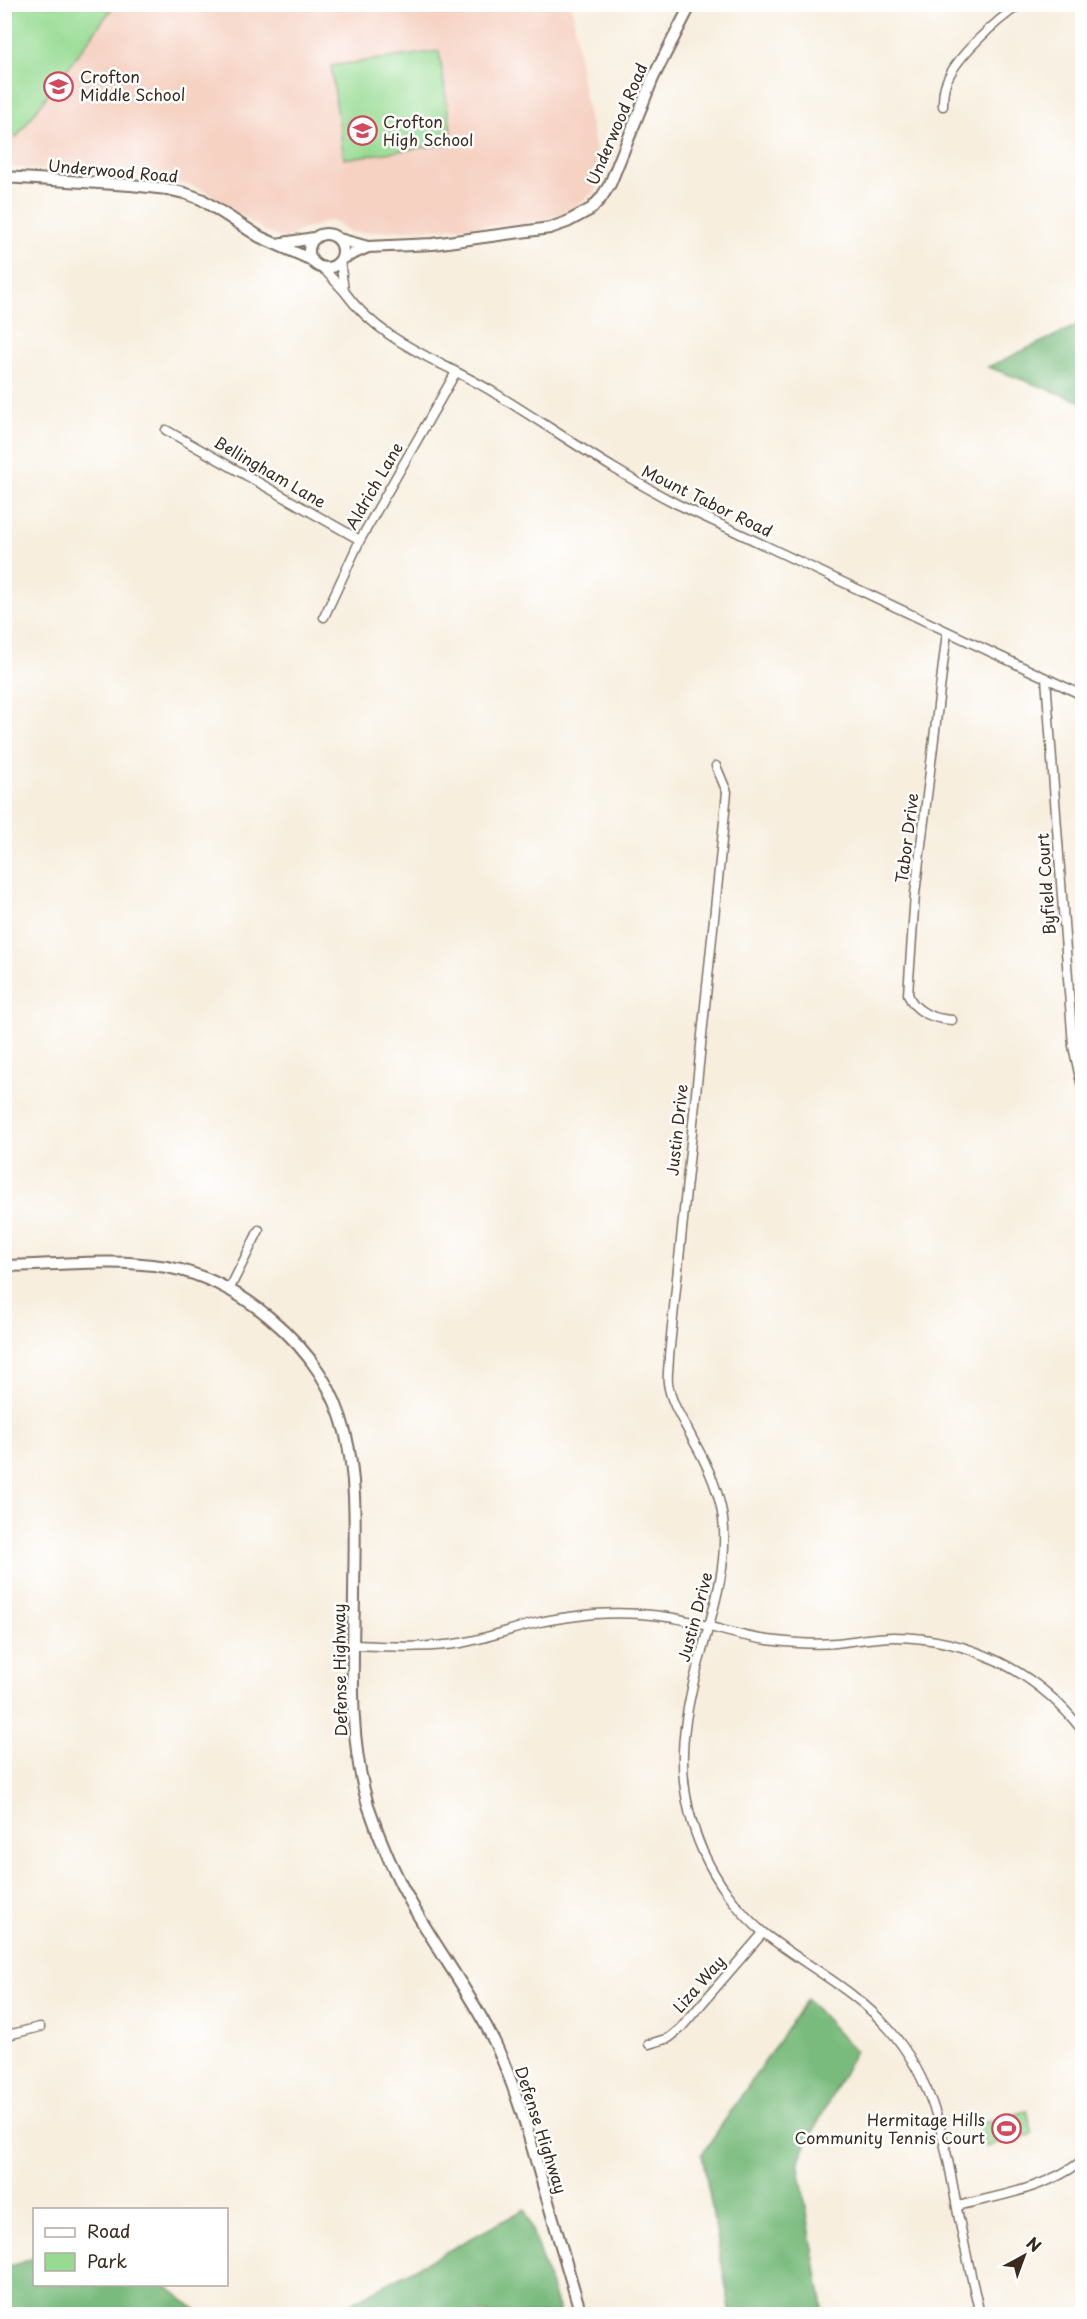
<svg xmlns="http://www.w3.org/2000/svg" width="1087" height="2319" font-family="'Playpen Sans',sans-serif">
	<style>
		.built { fill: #f6d2c3 }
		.green { fill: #97db93; stroke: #698258; stroke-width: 1.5 }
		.forest { fill: #79bb7d; stroke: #5a724e; stroke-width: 1.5 }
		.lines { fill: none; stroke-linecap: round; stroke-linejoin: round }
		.street-casing { stroke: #7d6f61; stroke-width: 11 }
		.secondary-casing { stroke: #7d6f61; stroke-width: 14 }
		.street { stroke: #fff; stroke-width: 8 }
		.secondary { stroke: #fff; stroke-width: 10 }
		.labels { text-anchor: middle; stroke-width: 5; stroke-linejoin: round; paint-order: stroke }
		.poi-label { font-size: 16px; fill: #3b2a1e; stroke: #fff; text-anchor: start }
		.street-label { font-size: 16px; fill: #3b2a1e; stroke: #fff }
	</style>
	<rect width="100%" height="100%" fill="#fff"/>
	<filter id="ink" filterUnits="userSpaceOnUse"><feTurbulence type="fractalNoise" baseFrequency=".0167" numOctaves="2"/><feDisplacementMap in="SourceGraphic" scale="12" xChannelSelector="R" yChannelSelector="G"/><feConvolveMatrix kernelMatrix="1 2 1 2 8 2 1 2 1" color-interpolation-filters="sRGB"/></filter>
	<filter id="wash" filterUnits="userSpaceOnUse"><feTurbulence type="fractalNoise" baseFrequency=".008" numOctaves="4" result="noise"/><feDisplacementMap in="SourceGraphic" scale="24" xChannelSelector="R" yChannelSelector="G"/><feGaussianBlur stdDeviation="1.35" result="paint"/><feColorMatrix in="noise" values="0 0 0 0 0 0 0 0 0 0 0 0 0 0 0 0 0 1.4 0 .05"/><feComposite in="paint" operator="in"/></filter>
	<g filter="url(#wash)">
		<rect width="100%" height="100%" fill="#f7eede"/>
		<path class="built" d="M4,5H572L582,82L602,181L594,192L575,208L548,219L526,224L352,233L331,220L299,231L286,240L269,234L207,192L190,185L154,179L5,167Z"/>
		<path class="green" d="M110,4L113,7L16,138L5,130V5Z
			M439,51L453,143L344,159L331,66Z
			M1027,2111L1033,2134L986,2147L979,2124Z"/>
		<path class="forest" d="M1082,323V402L988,367Z
			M807,1999L855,2051L798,2161L824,2314H731L702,2154Z
			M525,2209L560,2314H331Z
			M34,2258V2284L165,2285L201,2314H5V2268Z"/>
	</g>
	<g filter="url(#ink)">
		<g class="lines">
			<defs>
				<path id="street" d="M943,106C943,98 943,90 946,83C955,57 998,19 1021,4
					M322,267L344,291L340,260
					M344,291C381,343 440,360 493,392C555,430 613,471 677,504L1082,695
					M166,430L360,540
					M324,617L360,540L456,372
					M947,632L915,894L908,994C914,1012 934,1019 952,1020
					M1046,678L1073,1046L1082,1087
					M716,766L727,792L669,1356C669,1365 667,1375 668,1383C671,1404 683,1420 692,1438C708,1466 722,1496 724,1529C726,1572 713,1610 702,1651C681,1722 672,1782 703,1852C716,1881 739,1913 765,1934C806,1966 854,1989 889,2029C936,2083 946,2146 958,2214C965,2248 972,2281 980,2314
					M229,1290L259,1230
					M353,1645C389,1646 425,1649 461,1643C488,1638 514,1628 540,1622C558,1618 576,1616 594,1614C627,1612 661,1614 693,1622C718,1629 743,1637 768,1640C791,1643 813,1645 836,1643C855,1641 875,1637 894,1637C970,1638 1036,1671 1082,1730
					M4,2036L40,2027
					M649,2044L669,2038L680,2029L763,1933
					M957,2206C1001,2195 1045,2189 1082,2161"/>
				<path id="secondary" d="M4,177L131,185L167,189L184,193L201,199L260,237L312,260
					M309 251a17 17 0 1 1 34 0a17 17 0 1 1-34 0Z
					M339,239L368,247L433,244L550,228L567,222L591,209L601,198L610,184L653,78L691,4
					M277,244L314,238
					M341,259L368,247
					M4,1266C58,1265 114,1258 167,1267C204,1274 240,1293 269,1317C365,1397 355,1483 354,1596C353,1666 348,1737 368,1805C380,1841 395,1876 415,1910C441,1955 472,1996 495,2043C514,2084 527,2128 539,2171C553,2219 567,2267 581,2314"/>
			</defs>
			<use href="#street" class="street-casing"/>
			<use href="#secondary" class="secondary-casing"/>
			<use href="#street" class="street"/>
			<use href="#secondary" class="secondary"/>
		</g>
	</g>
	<defs>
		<symbol id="school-ring" viewBox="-11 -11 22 22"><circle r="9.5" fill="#fff" stroke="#d1495b" stroke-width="1.5"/><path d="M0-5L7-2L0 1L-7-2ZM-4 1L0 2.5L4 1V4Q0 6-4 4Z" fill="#d1495b"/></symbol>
		<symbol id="stadium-ring" viewBox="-11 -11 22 22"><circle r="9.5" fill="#fff" stroke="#d1495b" stroke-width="1.5"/><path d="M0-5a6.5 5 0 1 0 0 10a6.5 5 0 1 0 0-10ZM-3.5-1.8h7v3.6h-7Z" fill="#d1495b"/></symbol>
	</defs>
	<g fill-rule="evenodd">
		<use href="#school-ring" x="42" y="70" width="33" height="33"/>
		<use href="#school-ring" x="346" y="114" width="33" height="33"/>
		<use href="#stadium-ring" x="990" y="2112" width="33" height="33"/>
	</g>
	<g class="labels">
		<g class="poi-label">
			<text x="80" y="83">Crofton<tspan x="80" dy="18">Middle School</tspan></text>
			<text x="383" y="128">Crofton<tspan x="383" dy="18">High School</tspan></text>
			<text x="985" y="2126" text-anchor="end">Hermitage Hills<tspan x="985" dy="18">Community Tennis Court</tspan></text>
		</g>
		<g class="street-label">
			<text transform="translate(617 124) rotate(-67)" y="6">Underwood Road</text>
			<text transform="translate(113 171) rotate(5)" y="6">Underwood Road</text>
			<text transform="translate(270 472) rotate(30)" y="6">Bellingham Lane</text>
			<text transform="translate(374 486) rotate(-60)" y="6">Aldrich Lane</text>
			<text transform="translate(707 501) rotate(26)" y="6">Mount Tabor Road</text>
			<text transform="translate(907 838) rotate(-83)" y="6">Tabor Drive</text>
			<text transform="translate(1046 884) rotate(-94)" y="6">Byfield Court</text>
			<text transform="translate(677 1130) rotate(-84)" y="6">Justin Drive</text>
			<text transform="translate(695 1617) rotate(-75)" y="6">Justin Drive</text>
			<text transform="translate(340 1670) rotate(-91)" y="6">Defense Highway</text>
			<text transform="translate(699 1984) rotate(-49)" y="6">Liza Way</text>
			<text transform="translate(541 2130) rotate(72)" y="6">Defense Highway</text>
		</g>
	</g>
	<rect width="1087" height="2319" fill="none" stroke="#fff" stroke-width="24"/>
	<rect x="33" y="2208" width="195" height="78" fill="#ffffff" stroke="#b1aaa5" stroke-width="1.5"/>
	<rect x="45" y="2228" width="30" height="9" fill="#ffffff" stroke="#b1aaa5" stroke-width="1.5"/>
	<text x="87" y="2238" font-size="18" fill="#3b2a1e">Road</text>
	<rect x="45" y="2253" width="30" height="18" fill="#97db93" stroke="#b1aaa5" stroke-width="1.5"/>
	<text x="87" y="2268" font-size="18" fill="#3b2a1e">Park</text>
	<g transform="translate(1024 2256) rotate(41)" stroke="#ffffff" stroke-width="4.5" paint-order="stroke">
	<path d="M0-4.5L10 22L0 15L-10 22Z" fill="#3b2a1e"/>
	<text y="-9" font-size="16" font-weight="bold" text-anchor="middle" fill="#3b2a1e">N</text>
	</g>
</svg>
